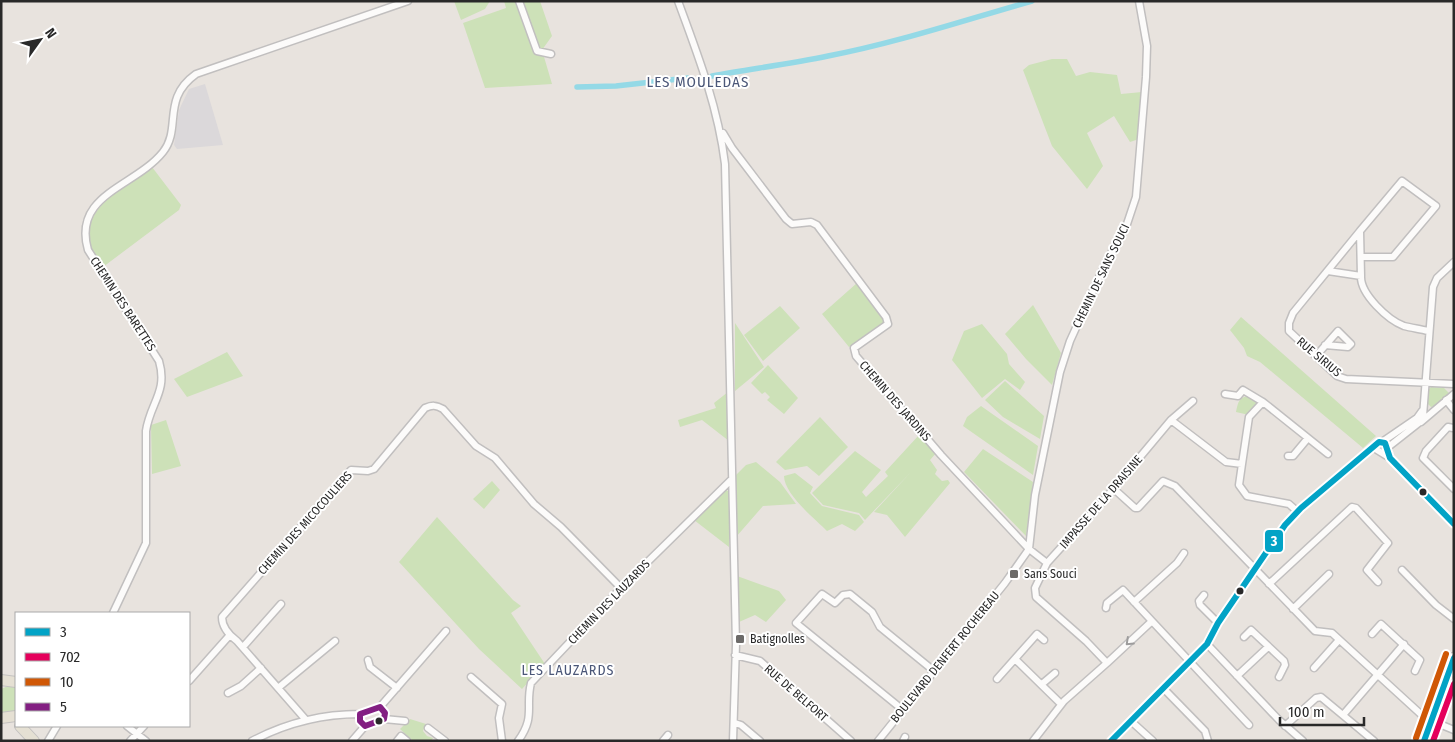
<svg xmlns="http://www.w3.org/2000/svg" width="1455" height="742" font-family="'Fira Sans Condensed',sans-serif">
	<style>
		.industrial { fill: #dbd8da }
		.green { fill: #cde1b8 }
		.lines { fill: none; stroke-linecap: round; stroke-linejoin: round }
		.canal { stroke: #94d9e6; stroke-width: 5.5 }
		.minor-casing { stroke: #c1bfbf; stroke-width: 9 }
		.secondary-casing { stroke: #c1bfbf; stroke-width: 11 }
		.primary-casing { stroke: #c4c2c0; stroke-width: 12 }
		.minor { stroke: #fcfbfa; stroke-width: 6 }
		.secondary { stroke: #fcfbfa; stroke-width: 9 }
		.primary { stroke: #e5e0d3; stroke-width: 10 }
		.bus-1-casing { stroke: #fff; stroke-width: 10 }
		.bus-2-casing { stroke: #fff; stroke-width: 10 }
		.bus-3-casing { stroke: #fff; stroke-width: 10 }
		.bus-4-casing { stroke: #fff; stroke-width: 10 }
		.bus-1 { stroke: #02a3c6; stroke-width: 6 }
		.bus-2 { stroke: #e5005b; stroke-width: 6 }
		.bus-3 { stroke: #d05806; stroke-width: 6 }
		.bus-4 { stroke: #831f82; stroke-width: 6 }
		.oneway { stroke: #9d9c9c }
		.bus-dot { fill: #292929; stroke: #fff; stroke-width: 2 }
		.poi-dot { fill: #6c6a68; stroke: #fff; stroke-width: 2 }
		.labels { text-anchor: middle; stroke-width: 4; stroke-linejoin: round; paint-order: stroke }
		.street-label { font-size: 12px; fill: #292929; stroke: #fff }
		.poi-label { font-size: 12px; fill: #292929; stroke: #fff; text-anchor: start }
		.neighbourhood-label { font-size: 14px; letter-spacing: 1px; fill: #4b5778; stroke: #fff }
		.quarter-label { font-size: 15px; letter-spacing: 1px; fill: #4b5778; stroke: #fff }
		.line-badge { stroke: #fff; stroke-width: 2 }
		.badge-label { font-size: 14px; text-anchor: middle; font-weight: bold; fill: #fff }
	</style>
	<rect width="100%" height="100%" fill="#e8e3de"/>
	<path class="industrial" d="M205,84L223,145L177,149L174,145L179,110L189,89Z"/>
	<path class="green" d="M454,1H490L485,9L461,20Z
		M504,1H540L552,36L542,50L552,84L485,88L463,23L506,8Z
		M1052,59H1067L1076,76L1090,72L1117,75L1121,94L1142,92L1139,139L1130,142L1114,116L1087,133L1103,166L1087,189L1052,146L1023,70L1029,65Z
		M152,167L181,205L179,210L103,267C99,261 92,253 90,247C79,208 126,186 152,167Z
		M857,283L885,319L884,325L849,347L822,314Z
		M1033,305L1061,353L1052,385L1026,359L1005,334Z
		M780,306L800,328L763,361L744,335Z
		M1241,317L1376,436L1363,448L1260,362L1247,356L1244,348L1230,330Z
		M735,323L764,367L735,391Z
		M982,324L1007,354L1009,364L1025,382L1020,390L1005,379L982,398L952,360L964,331Z
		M227,352L243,376L187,397L174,379Z
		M768,365L798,398L784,414L767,400L770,397L765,392L762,394L751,383Z
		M1005,381L1044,416L1040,439L1003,417L985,400Z
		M1431,387L1444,388L1449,393L1435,406L1431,407L1427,403V391Z
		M728,392L729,441L702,420L680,427L678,420L716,408L714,403Z
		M1249,396L1258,402L1249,415L1236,412C1238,402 1239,397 1249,396Z
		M981,406L1038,446L1033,475L963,426L967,417Z
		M820,417L848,447L819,476L807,466L785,470L776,462Z
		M166,420L181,466L152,474L151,425Z
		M919,435L937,452L930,460L937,470L935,474L942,481L948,480L950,483L905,537L887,515L874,512L911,472L865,520L859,513L823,505L812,493L855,451L881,470L862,492L866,497L888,476L885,472Z
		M983,449L1033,482L1026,536L964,472Z
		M756,462L780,482L796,504L763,506L736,537L735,476L746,465Z
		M795,473L813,487L810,493L822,506L859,515L864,522L855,531L842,524L827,531C815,519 784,494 784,476Z
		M492,481L500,490L484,509L473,499Z
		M726,490L730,492L729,547L694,520Z
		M437,517L513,600L521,606L511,613L545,664L522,689L479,649L399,562Z
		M737,576L779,591L786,600L766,622L755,615L739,622Z
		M8,686L16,687V711L1,713V689Z
		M410,719L426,724L423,731L427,736L433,738L431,741H413L400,729Z"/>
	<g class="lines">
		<path class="canal" d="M712,76C750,69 790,64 828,56C896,43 965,20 1032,1
			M577,87L616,86L688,78"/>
		<defs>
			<path id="minor" d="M519,1L537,51L551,54
				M678,1C698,55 718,107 725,164L736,644L733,741
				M723,133L732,148L786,219L792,224L811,222L817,225L886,317L888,324L854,348L856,356L941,455L1029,549L1047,563
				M1360,231L1402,181L1436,206L1393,257H1361
				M1328,271L1361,276L1360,231L1293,313L1289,323V331L1337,376L1346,379L1454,384
				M1361,276C1360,294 1388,320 1404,326C1412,328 1420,329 1428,331
				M1316,356L1338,331L1351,344L1348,347L1325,345
				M1225,394L1238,396L1243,390L1263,402
				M1446,400L1454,410
				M1171,420L1226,462L1242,464L1239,485L1247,496L1289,504L1298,512
				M1421,422L1454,394
				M1453,428L1448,427L1426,451L1423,458L1454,489
				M1382,442L1417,418L1422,411
				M1387,448L1420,422L1423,416L1433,287L1437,278L1454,262
				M1377,450L1390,458L1454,524
				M1288,456H1293L1308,438
				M1242,464L1249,417L1263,402L1328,454
				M1114,489L1135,508H1138L1163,481L1175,486L1315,631L1332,633L1425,718L1454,730
				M1047,563L1104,500L1171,420L1193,401
				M1402,570L1436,605L1454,619
				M1269,584L1352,507L1356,508L1388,543L1367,570L1378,582
				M1204,595L1199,601L1200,605L1218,623
				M1134,602L1177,563L1184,553
				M1106,608L1107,603L1123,590L1249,725
				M1293,609L1329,574
				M113,613L146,543V431C150,403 168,392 159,361L88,250C72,194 135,187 163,152C182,128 161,99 196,74L408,1
				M1372,634L1381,624L1420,660L1415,671
				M1244,637L1251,630L1284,661L1285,665L1279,677
				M1207,644L1279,720L1303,741
				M243,647L281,604
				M735,655L760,661L851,741
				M1015,659L1061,704
				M368,660L370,667L397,688
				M1107,663L1151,622
				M1314,668L1339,640
				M1237,676L1268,647
				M471,677L502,704L499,718L502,741
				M997,679L1037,634L1044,640
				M189,681L229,636
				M1042,684L1055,673
				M278,688L335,641
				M1164,689L1205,731L1208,741
				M228,693L241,686L261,668
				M380,707L446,631
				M380,707L385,713L384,719L365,726L360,721V714Z
				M903,710L796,623L822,594L835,603L843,595L850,594L872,612L880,627L934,671
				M1343,715L1404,644
				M384,719L405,721
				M306,720L237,641C229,635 222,628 222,617L351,470L368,471L374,469L425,408C432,405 436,405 443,409L476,446L495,458L534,504L561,527L621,588
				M1132,722L1153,741
				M735,723L741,725L760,741
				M127,726L146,741
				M1285,726L1316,698L1321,697L1374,741
				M428,728L445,741
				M48,741L57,726
				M130,741L144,726
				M252,741C286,723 321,714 360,714
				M352,741L365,726
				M397,741L401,736L407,741
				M518,741C536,716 525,707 531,683L621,588L732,479
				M663,741L668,735
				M878,741L1005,583L1029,549L1035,495L1060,372L1070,341L1106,262L1126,227L1136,197L1146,77L1147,46L1139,1
				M903,741L905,737
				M1033,741L1064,701L1107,663L1086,641L1036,597L1035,588L1047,563
				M1111,741L1207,644L1218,623L1285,525L1301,508L1379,442L1386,445L1390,458"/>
			<path id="secondary" d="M1424,741L1454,657"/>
			<path id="primary" d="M1,680L16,682
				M1,718L16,716
				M20,726L34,741"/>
		</defs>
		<use href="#minor" class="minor-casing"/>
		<use href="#secondary" class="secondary-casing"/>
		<use href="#primary" class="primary-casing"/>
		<use href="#minor" class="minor"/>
		<use href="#secondary" class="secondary"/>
		<use href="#primary" class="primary"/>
		<defs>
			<path id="bus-1" d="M1111,741L1207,644L1218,623L1285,525L1301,508L1379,442L1385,443L1390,458L1454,524
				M1424,741L1454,658"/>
			<path id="bus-2" d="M1433,741L1454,684"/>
			<path id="bus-3" d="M1416,738L1446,654"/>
			<path id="bus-4" d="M380,707L385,713L384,719L365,726L360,721V714Z"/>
		</defs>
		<use href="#bus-1" class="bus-1-casing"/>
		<use href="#bus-2" class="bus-2-casing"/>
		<use href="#bus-3" class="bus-3-casing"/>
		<use href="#bus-4" class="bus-4-casing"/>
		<use href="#bus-1" class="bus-1"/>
		<use href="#bus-2" class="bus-2"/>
		<use href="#bus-3" class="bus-3"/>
		<use href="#bus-4" class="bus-4"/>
	</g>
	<defs><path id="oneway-chevron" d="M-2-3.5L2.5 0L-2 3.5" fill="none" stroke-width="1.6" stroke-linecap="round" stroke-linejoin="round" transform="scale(1.25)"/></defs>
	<use class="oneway" href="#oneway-chevron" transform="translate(1129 642) rotate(137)"/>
	<g class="bus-dot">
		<circle cx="1423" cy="492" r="4.5"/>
		<circle cx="1240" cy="591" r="4.5"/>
		<circle cx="379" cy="721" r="4.5"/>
	</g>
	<g class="poi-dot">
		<rect x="1009" y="569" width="10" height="10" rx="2.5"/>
		<rect x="735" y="634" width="10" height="10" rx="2.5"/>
	</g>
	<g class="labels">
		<g class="street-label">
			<text transform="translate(1101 276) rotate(-64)" y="4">CHEMIN DE SANS SOUCI</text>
			<text transform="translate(123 304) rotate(57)" y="4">CHEMIN DES BARETTES</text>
			<text transform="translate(1319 357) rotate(40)" y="4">RUE SIRIUS</text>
			<text transform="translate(895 401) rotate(49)" y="4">CHEMIN DES JARDINS</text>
			<text transform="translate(1101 502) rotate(-49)" y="4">IMPASSE DE LA DRAISINE</text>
			<text transform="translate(305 523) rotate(-48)" y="4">CHEMIN DES MICOCOULIERS</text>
			<text transform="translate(609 602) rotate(-46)" y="4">CHEMIN DES LAUZARDS</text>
			<text transform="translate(945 657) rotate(-51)" y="4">BOULEVARD DENFERT ROCHEREAU</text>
			<text transform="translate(796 693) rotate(41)" y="4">RUE DE BELFORT</text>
		</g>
		<g class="poi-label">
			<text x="1024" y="578">Sans Souci</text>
			<text x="750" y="643">Batignolles</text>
		</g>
		<g class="neighbourhood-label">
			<text x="568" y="675">LES LAUZARDS</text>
		</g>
		<g class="quarter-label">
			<text x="698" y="87">LES MOULEDAS</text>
		</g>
	</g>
	<rect class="line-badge" x="1264" y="529" width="20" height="24" rx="5" fill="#02a3c6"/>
	<g class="badge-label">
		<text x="1274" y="546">3</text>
	</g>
	<rect width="1455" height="742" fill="none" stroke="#292929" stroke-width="5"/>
	<rect x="15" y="612" width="175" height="115" fill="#ffffff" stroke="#a9a9a9"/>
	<rect x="25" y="628" width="25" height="8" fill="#02a3c6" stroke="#a9a9a9"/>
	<text x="60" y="637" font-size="15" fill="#292929">3</text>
	<rect x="25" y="653" width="25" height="8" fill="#e5005b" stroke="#a9a9a9"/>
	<text x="60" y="662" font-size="15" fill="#292929">702</text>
	<rect x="25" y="678" width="25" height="8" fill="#d05806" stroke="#a9a9a9"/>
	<text x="60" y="687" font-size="15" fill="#292929">10</text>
	<rect x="25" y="703" width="25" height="8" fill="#831f82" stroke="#a9a9a9"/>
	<text x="60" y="712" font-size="15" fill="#292929">5</text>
	<g transform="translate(40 40) rotate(57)" stroke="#ffffff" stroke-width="4" paint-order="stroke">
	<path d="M0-4L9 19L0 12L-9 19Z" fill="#292929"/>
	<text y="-8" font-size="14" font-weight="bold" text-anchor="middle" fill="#292929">N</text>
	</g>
	<path d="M1280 717v8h84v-8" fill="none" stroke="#292929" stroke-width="2.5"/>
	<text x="1288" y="717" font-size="15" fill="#292929" stroke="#ffffff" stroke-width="4" paint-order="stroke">100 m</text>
</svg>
